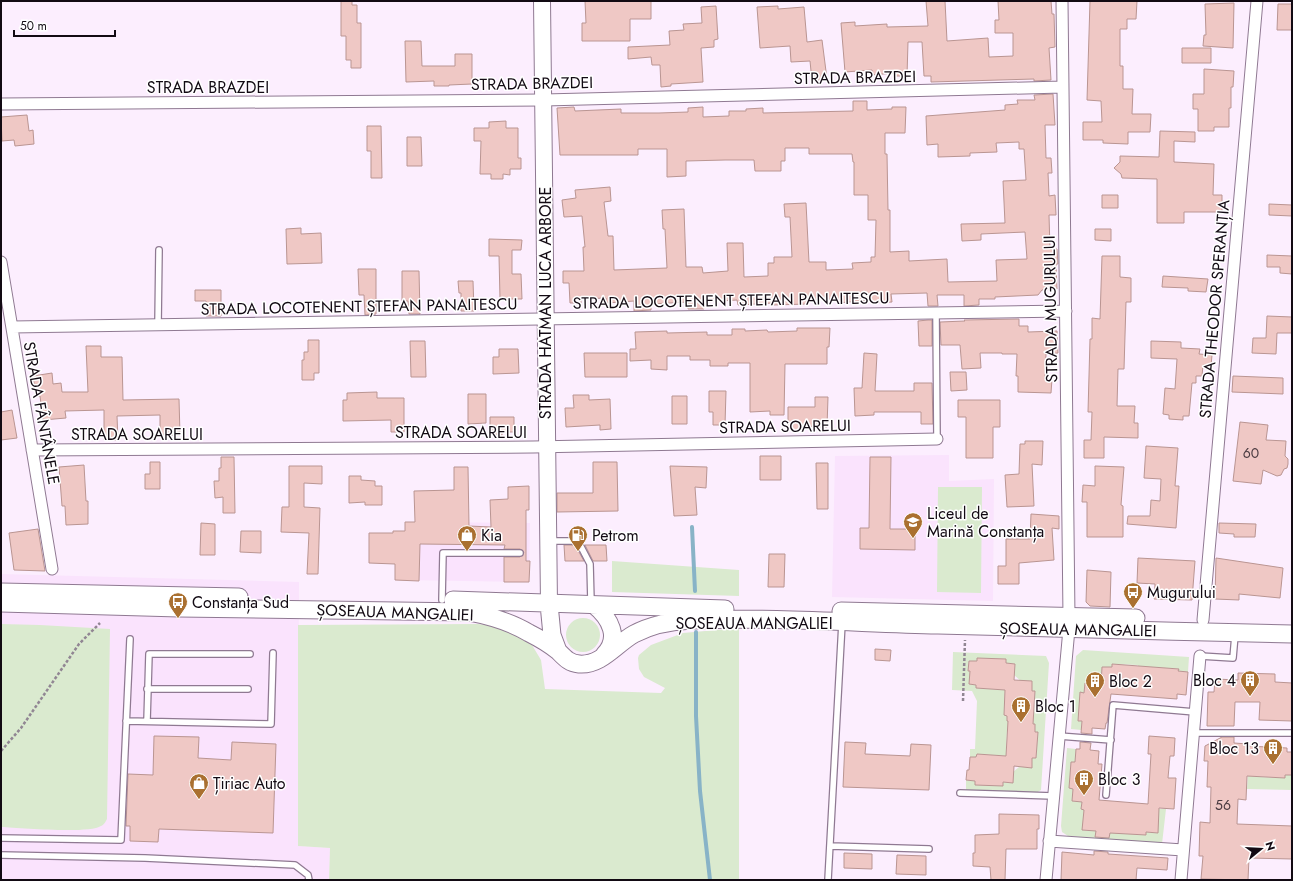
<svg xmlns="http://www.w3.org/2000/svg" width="1293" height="881" font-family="Jost,sans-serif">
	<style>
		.built { fill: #fae3fd }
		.green { fill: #daeacf }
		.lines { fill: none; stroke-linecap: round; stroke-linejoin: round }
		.stream { stroke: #88b3c7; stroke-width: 4 }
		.building { fill: #efc8c5; stroke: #ba9592 }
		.lane-casing { stroke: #8f7992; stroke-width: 8 }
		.street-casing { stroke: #8f7992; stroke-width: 13 }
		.secondary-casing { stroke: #8f7992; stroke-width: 18 }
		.primary-casing { stroke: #8f7992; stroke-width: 19 }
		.path { stroke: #918693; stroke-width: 2.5; stroke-dasharray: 3 2; stroke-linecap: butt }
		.lane { stroke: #fff; stroke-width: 5.5 }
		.street { stroke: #fff; stroke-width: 11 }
		.secondary { stroke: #fff; stroke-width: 16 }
		.primary { stroke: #fff; stroke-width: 17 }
		.labels { text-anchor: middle; stroke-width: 3; stroke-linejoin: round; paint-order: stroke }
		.number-label { font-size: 14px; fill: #493a40 }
		.street-label { font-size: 16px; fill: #120a13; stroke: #fff }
		.poi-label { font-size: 16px; fill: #120a13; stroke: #fff; text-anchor: start }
	</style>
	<rect width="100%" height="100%" fill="#fceefe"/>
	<path class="built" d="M949,455V481L994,479L993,601L832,597L835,456Z
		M405,522L530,523L529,582L404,580Z
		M1,574L299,582L298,846L330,848L329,880H1Z"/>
	<path class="green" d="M938,487H982L981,593L937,592Z
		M612,561L739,570V596L612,592Z
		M566 635a17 17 0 1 1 34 0a17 17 0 1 1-34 0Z
		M1,624L40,625L110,629L107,819C106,821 104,825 101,826C89,834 20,828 1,827Z
		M478,624L504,627L520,635L532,645L541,660L545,689L661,693L665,688L644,677L639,669L638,658L639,655L651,645L683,633L739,628V880H329L330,848L298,846V625Z
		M1083,650L1189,657L1188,672L1178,671V669L1152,667V669L1138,668V665L1113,664L1112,667H1103L1102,679L1096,684H1085L1084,693H1080L1078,721H1082L1081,730L1071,729L1076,656Z
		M953,652L1046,656L1049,663L1041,790L1036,793L966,790V780L975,781V785L1003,786V782L1013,783V772L1019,767H1032V758H1036L1038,732H1035V724H1030L1031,717H1034L1035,691H1032L1014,675L1015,664L1006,663V659L978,658L977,661H969L968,671H970V684L976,685V688L1005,690L1004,715L1007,716V721H1011L1007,730L1006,756L977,754L976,757H970V749H975L977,701L972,691L952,690Z
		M1067,748L1076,749L1075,762H1071L1069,788L1073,789L1072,801L1082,802L1081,809L1084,810L1083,830L1088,831V828L1119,833L1146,835V832L1157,833V809H1166L1162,844L1068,836L1062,832L1061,826Z
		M1248,773H1260V777L1285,778V775H1292V790L1247,789Z"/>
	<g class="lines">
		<path class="stream" d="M692,527L695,591
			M696,632V716L700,791L710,880"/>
	</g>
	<path class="building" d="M341,1H352V5H357V23H361V68H351V60H346V36H341Z
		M585,1H651V19H630V41H582V23H586Z
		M926,1H945L947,41L988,38L989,57L1013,56V33H995V20H999L998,1H1051L1052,14H1054L1055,47L1049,48L1051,80L1034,81V79L931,82V76H924L922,42H908L907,76H894V73L872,75V70L845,72L841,23L855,22V26L887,24V27L928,26Z
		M1090,1H1137L1136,19H1127V29H1120V66H1123V89H1133L1132,114H1151L1150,132H1128V144L1103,143V140H1083V122H1102L1101,101L1087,100Z
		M1234,3L1233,48L1203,46L1204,35H1206L1205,4Z
		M1278,4H1292V30H1277Z
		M716,6L718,39L714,40V47L701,48L703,82L671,84V86L661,87L660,65H652L651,57L628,59V47L670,45L669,31L684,30L683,24L702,23L701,7Z
		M778,6V9L804,7L807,42L822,40L827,79L812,81L810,61L791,62L790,46L760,48L757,7Z
		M405,41H421L422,66H455V54H472V84L449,85V86H434V81L406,82Z
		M1182,48H1211V63H1182Z
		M1204,69L1234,71L1233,87H1231V108H1229V127H1214V131H1198V109H1193V94H1204Z
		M1053,94L1055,125H1045L1046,158H1051L1052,173H1048L1049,196L1055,195L1056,215H1049L1050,249H1057L1058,264H1056L1057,289L1042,290L1038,295L995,297V299H979V305L964,306V295H937L938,306H928L927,293L891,294L892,302L872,303V300L837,303L836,299L808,300V304L773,305V303L738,305L737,300L704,302V309H688V302L651,304V310L634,311V301L607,303L606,298L581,299V303H570L569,283H563V271H584L583,247H585L582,216L564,217L562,200L576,198L575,190L610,187L611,201L604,202L608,236H613L614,270L667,268L665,229H663L662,210L684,209L686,267H702L703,273L728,271L727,243H743L744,277L768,276V263H774V257H792L790,217H785L784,204L806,203L809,262H826V270L853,269L852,263L871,262V257H875L876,220H868V195H854V162H853L852,154H809V148H785V161H781V171H755L754,160H725L686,161V176L667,177V149H638V155H560L557,108L574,107L575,111L621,109V113H659L688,112V108L703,107V117L729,116V111H746V109L763,108V113L853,111V101H867V110L892,109V107H906L905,133H885V154H887L888,210H890V252L909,251V261L947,259L948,282L997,281L996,260L1027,259L1025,232L981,234V240L962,241L961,224L1005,223L1003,181L1026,180L1024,149H1019V142L996,143L997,152L970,153V156L938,157V144L927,145L926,116L1005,110V105L1018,104L1017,100H1035L1034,95Z
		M27,115L29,131L33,130L34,144L15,146L14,140L2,141L1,117Z
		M506,121V128H518V158H521V169H510V175L503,174V179H491V174H480L481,141H474V128H489V122Z
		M367,126H381L382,178H371V151H367Z
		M1160,131L1195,132V142L1174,141V162L1214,164L1213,195H1222V212H1184V223H1157V179L1122,178L1121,174L1114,168L1120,162V156L1159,157Z
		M407,137H421L422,166H407Z
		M1102,195H1118V208H1102Z
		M1269,204L1292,205V216L1269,215Z
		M301,228V234L321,233L322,263L287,264L286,229Z
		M1095,229H1111V241L1095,240Z
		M489,239L522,240L521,250H512V274H521L522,299H500L499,256H489Z
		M1267,255L1292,256V274L1280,273V267H1267Z
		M1102,256H1120V277L1131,278V302H1126L1124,369H1118L1117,406H1135L1134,423H1138V438L1104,437V458H1084V440H1091L1092,412H1088L1090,339H1092V318L1100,319Z
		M358,269H376V314L365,315L364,295H359Z
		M402,271H419L420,314H409L408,301H402Z
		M1163,276L1208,279L1206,292L1188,291V288L1162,287Z
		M458,281H473L474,311H461V293H459Z
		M195,290H221V316H206V301H195Z
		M1267,316L1292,317V333H1277L1276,354L1252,353L1253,338H1266Z
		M1019,319V326H1028V332L1057,331L1058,353L1046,354L1045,379H1052L1051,393L1018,392V376H1016L1017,354H1002V353H980L981,368L962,369L960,345H941L940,322L965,321L964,320Z
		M928,320H932V346H919L918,321Z
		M797,328H830L829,347H827V364H785L784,415H770V411L750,412V363H728V366H710V360H690V356H667V370L651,369V360L630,361V349H636L635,332L667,331V333L707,332V335H732V329H745V331L767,330L768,332L797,331Z
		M308,340H319V373H314V380H302V360H304V352H308Z
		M410,341H425L426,377H411Z
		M1151,341L1181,342V348L1200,349L1199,354L1212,355L1211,366L1203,365L1202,376H1196V383H1192L1189,416H1183V420L1169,419V415L1163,414L1165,388L1175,389L1177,359L1151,358Z
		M86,346H101V357H122L123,400L179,399L180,435H160V415L117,416L118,440H104V410L65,411L66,418L43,420L40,396H36L33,376L52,373L53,384L61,383L62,392H88Z
		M499,349H518L519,373L493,374V357H499Z
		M584,353H627V377H585Z
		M864,353L877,354L875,391H914V383H932L933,424H921V412H874V415L855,416L854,388H862Z
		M950,372H966L967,390L951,391Z
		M1233,376L1283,378V394L1232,392Z
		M709,391H726L725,425H713V412H709Z
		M377,392V398H404V432H391V420L343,421V400H347V393Z
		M468,394H486V423L468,424Z
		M573,395H589V400L610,399L611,429L600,430V425L566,427L565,408H574Z
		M672,396H687V424H672Z
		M815,397H828L827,427L804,426V430H788V407H815Z
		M958,400H1000V427H993V458H966V417H958Z
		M12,410L17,438L1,440V412Z
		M490,417H514V432H502V435H490Z
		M1240,422L1268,425L1266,440L1286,441L1285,456L1288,459V464L1287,468L1284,469L1281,475L1277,476L1263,470L1261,484L1233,481Z
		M1025,441H1043L1042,465L1032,464L1034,506L1007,507L1005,475L1019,474L1020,444H1025Z
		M1146,446L1178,448L1175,486H1179L1176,528L1127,524L1128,516H1150L1151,500L1160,501L1161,479L1144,478Z
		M760,456H781V480H760Z
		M221,457H234L235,513H223V497L215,498L214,481H219V468H221Z
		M870,457H891L890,529H915V550L860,549V528H869Z
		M150,462H160V489H145V474H150Z
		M593,462H617L618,511L557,512V493H593Z
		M816,463H828V509H817Z
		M84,465L86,501H88V524L66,525L65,506H62L59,467Z
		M289,466H322V484L304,483V507L320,508L318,574H307L309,533L281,532L282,507H289Z
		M670,466L707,467L706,488L695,487L697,515L674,516Z
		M1095,466L1124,467L1121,505L1123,506V537H1087V502H1082L1083,485L1095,486Z
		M454,467H468L469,526L491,527L490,500L508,499V487L529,486V510H526V561H530L529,582H504V557H520L524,553L523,551L520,549H504L505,545L420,544L419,581L395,580V564L369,563V533H393V531H405V522H415L414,491L454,490Z
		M349,476H361V480L375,481V486H382V505H365V502L349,503Z
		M1031,514L1059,516V529L1052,528L1054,560L1019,563V584H998V566H1006V539H1030Z
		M201,523L215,524V555H200Z
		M1219,523L1256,524L1255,537H1234V534L1219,533Z
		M38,529L45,571L14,570L9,533Z
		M241,531H261V553L240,552Z
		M564,545H575L584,561H565Z
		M585,545H606L607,561H593Z
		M769,554H785L784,587H768Z
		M1138,558L1195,561L1192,600L1154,599L1155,584L1137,583Z
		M1216,558L1283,568L1280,598L1239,594V600L1215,599Z
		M1087,570L1111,572L1110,607L1090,606L1086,602Z
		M875,649L891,650L890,661L875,660Z
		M977,658L1006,659V663L1015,664L1014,680L1032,681V691H1035L1033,724H1035V732H1038L1036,758H1032V768L1014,766L1013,783L1003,782V786L975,785V781L966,780L967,770H969L970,757H976L977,754L1006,756L1008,721H1007V716L1004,715L1005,690L976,688V685L969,684L970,671H968L969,661H977Z
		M1112,664L1179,669L1178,671L1188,672L1186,695L1177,694V699L1111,694L1107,723H1106L1105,729L1092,728V734L1081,733L1082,721H1078L1080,692L1084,693L1085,683L1101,685L1102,667H1112Z
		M1238,673L1275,674V682L1292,683V721L1259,720L1260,702H1235L1234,726H1207L1208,692H1214L1215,679L1238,680Z
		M154,736L199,737L198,758L231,760L232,742L276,744L273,833L159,829L158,842L130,841V826H126L128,774L153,775Z
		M1149,736L1175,738L1174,756H1170L1168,778H1176L1174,809L1159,808L1158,833L1146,832V835L1110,833L1109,838L1095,837L1096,831L1082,830L1084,810L1081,809L1082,802L1072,801L1073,789L1069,788L1071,762H1075L1076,749H1080V742L1091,743L1090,750L1099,751L1098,764H1102L1099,800L1148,804L1151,754H1148Z
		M1222,737H1234V743L1248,744V746L1287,748V752H1292V775H1285V778L1247,776L1246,800L1238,799L1237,824L1292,826V859L1249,858L1248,880L1201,879L1203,856H1199L1200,822L1210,823L1211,787H1207L1208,761H1204L1205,746Z
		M845,742L866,743L865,754L910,756L911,744L931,745L929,790L843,787Z
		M999,814L1039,815V829H1037V849H1006L1005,880H991L990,867L973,866V853H975V835L999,834Z
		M1094,851L1108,852V854L1168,858L1167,870L1137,868L1136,880H1061L1062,852L1094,855Z
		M844,853L872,854V869L844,868Z
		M897,855L926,856V875L896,874Z"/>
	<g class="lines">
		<defs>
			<path id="lane" d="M936,313L937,439
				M158,325L159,250
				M549,541H578L590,564L591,602
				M442,600L443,553H520
				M1200,656L1233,658L1235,635
				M147,689H248
				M126,721L271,724L273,653
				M147,721L149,654H250
				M1193,733H1292
				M1059,736L1111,740
				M960,793L1053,796
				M1106,795L1113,705L1195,712
				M1,838L121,840L130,639
				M830,846L929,849
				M1,855L145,858L295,865L308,875L309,880
				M828,880L842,623"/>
			<path id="street" d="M1062,1L1069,617
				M1,104L544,100L1062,87
				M1,262L52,569
				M12,327L1066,311
				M32,450L533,447L937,439
				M1203,620L1257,1
				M1049,841L1183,850
				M1046,880L1069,629
				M1181,880L1200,656"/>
			<path id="secondary" d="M542,1L549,604"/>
			<path id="primary" d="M1,592L239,597
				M453,600L725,609
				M1,603L179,608L469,612C490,616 511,622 529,633C539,638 549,644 558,651C565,658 569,663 579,664C601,666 616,644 634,634C651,625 672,621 691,620C773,617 856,623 938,625C1056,629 1174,631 1292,634
				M549,604L552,635L558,651
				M594,605C610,618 621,638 604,655
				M841,611L1136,618"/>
		</defs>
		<use href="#lane" class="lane-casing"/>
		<use href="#street" class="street-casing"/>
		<use href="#secondary" class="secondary-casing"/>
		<use href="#primary" class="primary-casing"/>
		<path class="path" d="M963,701L965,640
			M1,751L21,728L79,644L100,623"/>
		<use href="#lane" class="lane"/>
		<use href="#street" class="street"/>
		<use href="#secondary" class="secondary"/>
		<use href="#primary" class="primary"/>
	</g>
	<defs>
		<symbol id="school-pin" viewBox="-11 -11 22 30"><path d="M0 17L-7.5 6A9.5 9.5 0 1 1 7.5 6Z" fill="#aa7030" stroke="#fff"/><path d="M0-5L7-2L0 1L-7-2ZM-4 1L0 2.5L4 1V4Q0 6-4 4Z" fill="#fff"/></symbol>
		<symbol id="shop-pin" viewBox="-11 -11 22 30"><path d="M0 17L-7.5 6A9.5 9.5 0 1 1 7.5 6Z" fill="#aa7030" stroke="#fff"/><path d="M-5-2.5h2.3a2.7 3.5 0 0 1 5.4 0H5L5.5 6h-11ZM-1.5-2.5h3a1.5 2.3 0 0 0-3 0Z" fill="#fff"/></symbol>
		<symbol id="fuel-pin" viewBox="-11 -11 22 30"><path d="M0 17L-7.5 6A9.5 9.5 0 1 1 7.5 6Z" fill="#aa7030" stroke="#fff"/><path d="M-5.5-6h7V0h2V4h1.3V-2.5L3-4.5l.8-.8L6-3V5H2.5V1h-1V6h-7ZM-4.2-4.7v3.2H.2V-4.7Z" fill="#fff"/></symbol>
		<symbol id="bus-pin" viewBox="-11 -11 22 30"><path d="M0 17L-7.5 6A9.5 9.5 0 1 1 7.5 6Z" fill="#aa7030" stroke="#fff"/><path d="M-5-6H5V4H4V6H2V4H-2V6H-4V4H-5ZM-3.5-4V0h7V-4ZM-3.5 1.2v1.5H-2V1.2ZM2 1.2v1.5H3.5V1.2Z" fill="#fff"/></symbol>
		<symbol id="building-pin" viewBox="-11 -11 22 30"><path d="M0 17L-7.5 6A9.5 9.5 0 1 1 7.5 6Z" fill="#aa7030" stroke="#fff"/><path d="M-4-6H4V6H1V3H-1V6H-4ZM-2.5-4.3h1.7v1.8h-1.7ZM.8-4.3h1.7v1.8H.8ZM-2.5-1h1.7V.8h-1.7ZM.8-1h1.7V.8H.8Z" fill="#fff"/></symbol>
	</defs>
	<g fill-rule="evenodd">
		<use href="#school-pin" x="902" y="511" width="22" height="30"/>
		<use href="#shop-pin" x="456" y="524" width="22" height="30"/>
		<use href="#fuel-pin" x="567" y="524" width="22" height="30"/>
		<use href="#bus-pin" x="1122" y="581" width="22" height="30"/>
		<use href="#bus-pin" x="167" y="591" width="22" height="30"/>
		<use href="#building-pin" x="1239" y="669" width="22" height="30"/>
		<use href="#building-pin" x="1084" y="670" width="22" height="30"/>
		<use href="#building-pin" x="1010" y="695" width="22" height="30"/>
		<use href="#building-pin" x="1262" y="737" width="22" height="30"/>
		<use href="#building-pin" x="1073" y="768" width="22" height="30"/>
		<use href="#shop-pin" x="188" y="772" width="22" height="30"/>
	</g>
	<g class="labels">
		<g class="number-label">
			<text x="1251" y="458">60</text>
			<text x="1223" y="810">56</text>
		</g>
		<g class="street-label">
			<text transform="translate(855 77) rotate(-1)" y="6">STRADA BRAZDEI</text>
			<text transform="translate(532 83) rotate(-1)" y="6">STRADA BRAZDEI</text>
			<text x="208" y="93">STRADA BRAZDEI</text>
			<text transform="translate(731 300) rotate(-1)" y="6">STRADA LOCOTENENT ȘTEFAN PANAITESCU</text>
			<text transform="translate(545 303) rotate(-90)" y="6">STRADA HATMAN LUCA ARBORE</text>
			<text transform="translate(359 306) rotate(-1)" y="6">STRADA LOCOTENENT ȘTEFAN PANAITESCU</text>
			<text transform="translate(1050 309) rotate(-91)" y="6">STRADA MUGURULUI</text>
			<text transform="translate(1214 309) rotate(-85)" y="6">STRADA THEODOR SPERANȚIA</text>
			<text transform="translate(42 413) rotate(80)" y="6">STRADA FÂNTÂNELE</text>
			<text transform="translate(785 426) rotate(-1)" y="6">STRADA SOARELUI</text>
			<text x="461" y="438">STRADA SOARELUI</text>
			<text x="137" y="440">STRADA SOARELUI</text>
			<text transform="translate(395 612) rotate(2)" y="6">ȘOSEAUA MANGALIEI</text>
			<text x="754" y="629">ȘOSEAUA MANGALIEI</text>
			<text transform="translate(1078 629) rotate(1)" y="6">ȘOSEAUA MANGALIEI</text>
		</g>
		<g class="poi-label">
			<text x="927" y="519">Liceul de<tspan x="927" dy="18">Marină Constanța</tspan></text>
			<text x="481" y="541">Kia</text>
			<text x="592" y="541">Petrom</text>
			<text x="1147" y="598">Mugurului</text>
			<text x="192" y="608">Constanța Sud</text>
			<text x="1236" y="686" text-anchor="end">Bloc 4</text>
			<text x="1109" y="687">Bloc 2</text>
			<text x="1035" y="712">Bloc 1</text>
			<text x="1259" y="754" text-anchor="end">Bloc 13</text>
			<text x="1098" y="785">Bloc 3</text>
			<text x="213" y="789">Țiriac Auto</text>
		</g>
	</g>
	<rect width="1293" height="881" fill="none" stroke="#120a13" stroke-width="4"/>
	<g transform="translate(1261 849) rotate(72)" stroke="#ffffff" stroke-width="3" paint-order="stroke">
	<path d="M0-3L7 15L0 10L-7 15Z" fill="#120a13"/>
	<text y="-6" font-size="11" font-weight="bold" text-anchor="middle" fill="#120a13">N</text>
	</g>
	<path d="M14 30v6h101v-6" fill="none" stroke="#120a13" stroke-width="2"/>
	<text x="20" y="30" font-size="12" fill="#120a13" stroke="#ffffff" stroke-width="3" paint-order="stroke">50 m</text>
</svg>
